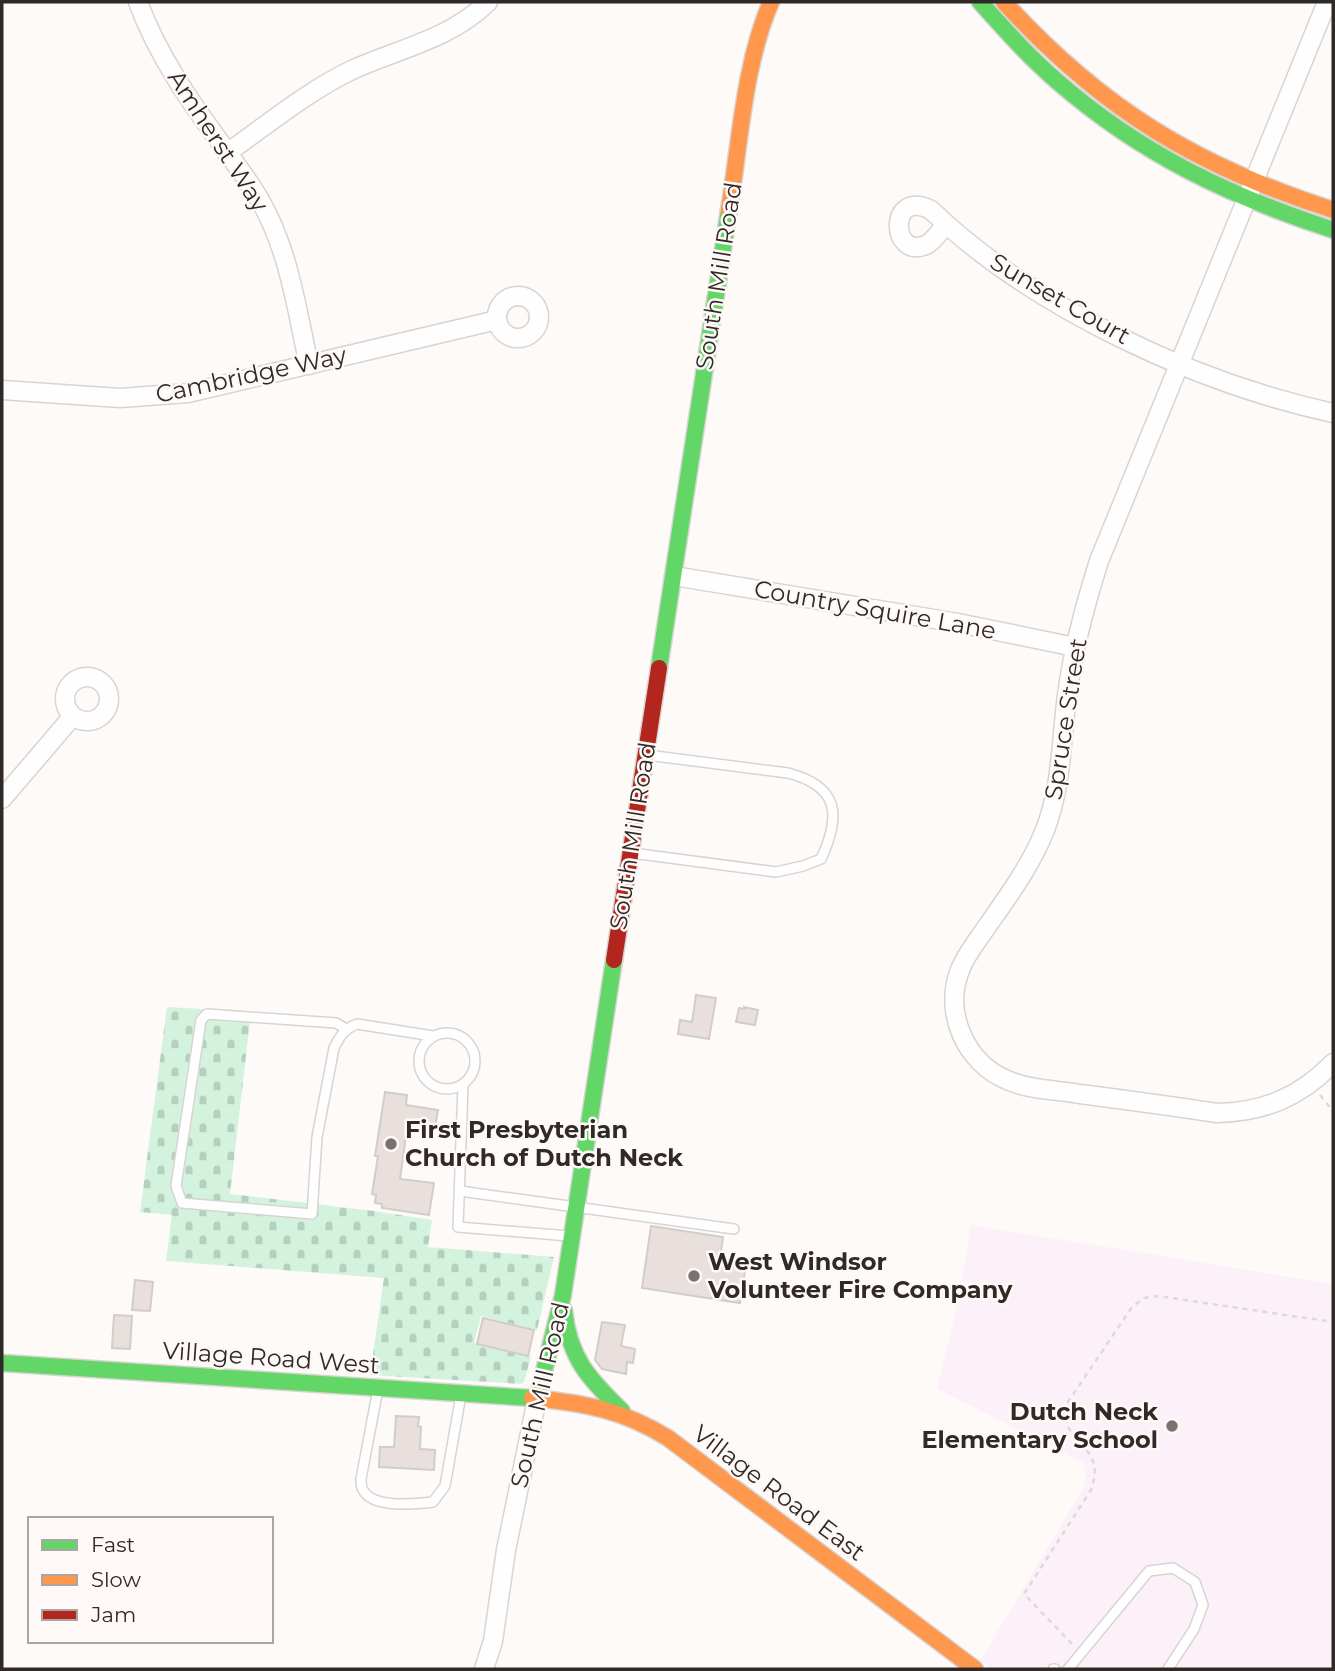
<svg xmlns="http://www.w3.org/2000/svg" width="1335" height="1671" font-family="Montserrat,sans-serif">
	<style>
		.education { fill: #fdf1f9 }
		.cemetery { fill: url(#cemetery-stones) }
		.building { fill: #e9e0dd; stroke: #d0cdcb; stroke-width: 2 }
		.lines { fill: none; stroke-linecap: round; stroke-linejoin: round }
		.lane-casing { stroke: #d8d4d2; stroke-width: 12 }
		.street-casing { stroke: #d8d4d2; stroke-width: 21 }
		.fast-casing { stroke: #d8d4d2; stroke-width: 19 }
		.slow-casing { stroke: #d8d4d2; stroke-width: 19 }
		.jam-casing { stroke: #d8d4d2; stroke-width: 19 }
		.path { stroke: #dadad9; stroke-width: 2.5; stroke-dasharray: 5 5; stroke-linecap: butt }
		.lane { stroke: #fffefe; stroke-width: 9 }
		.street { stroke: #fffefe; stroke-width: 18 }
		.fast { stroke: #63d668; stroke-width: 16 }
		.slow { stroke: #ff974d; stroke-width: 16 }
		.jam { stroke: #b3261e; stroke-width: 16 }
		.poi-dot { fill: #777371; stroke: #fef9f7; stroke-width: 2.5 }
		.labels { text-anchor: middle; stroke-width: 5; stroke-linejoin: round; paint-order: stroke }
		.street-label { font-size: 24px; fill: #2f2a28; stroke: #fef9f7 }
		.poi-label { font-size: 24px; font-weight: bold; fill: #2f2a28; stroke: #fef9f7; text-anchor: start }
	</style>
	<defs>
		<pattern id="cemetery-stones" width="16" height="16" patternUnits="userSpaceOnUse" patternTransform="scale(1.75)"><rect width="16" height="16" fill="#d3f3df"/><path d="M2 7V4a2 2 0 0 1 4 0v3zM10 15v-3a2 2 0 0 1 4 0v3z" fill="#b5d0bf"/></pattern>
	</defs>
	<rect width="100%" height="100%" fill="#fdfaf8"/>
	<path class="education" d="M971,1225L1333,1284V1669H991L980,1661L1085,1485L1084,1463L937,1389L957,1306Z"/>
	<path class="cemetery" d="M167,1007L251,1012L230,1194L374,1211L432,1220L428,1247L554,1257L537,1330L481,1316L474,1343L531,1357L524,1382L521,1384L370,1375L384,1278L166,1261L172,1215L140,1212Z"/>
	<path class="building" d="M696,995L716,998L709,1039L678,1034L680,1020L692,1022Z
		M744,1007L758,1010L755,1025L736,1022L739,1008L744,1009Z
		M385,1092L407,1095L406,1105L438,1110L434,1132L407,1128L400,1179L434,1183L429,1215L382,1208V1204L375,1203L376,1195L372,1194L378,1156H375Z
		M651,1226L723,1237L720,1260L746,1264L740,1303L642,1288Z
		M135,1280L153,1282L150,1311L132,1310Z
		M114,1315L132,1316L130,1349L112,1348Z
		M483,1318L534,1330L528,1356L477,1344Z
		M602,1322L625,1325L621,1346L635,1349L633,1363L627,1362L626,1374L602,1369L595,1360Z
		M396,1416L419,1417L418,1426L421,1427L420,1449L435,1450L434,1470L379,1467L380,1447H394Z"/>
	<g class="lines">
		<defs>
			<path id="lane" d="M632,853L776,872L803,866L821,859C842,814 838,786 788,773L647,755
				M346,1029L336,1023L207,1014L201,1020L176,1186L182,1203L312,1214L317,1137L334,1048C340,1036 344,1029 357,1024L433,1036
				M419 1061a28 28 0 1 1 56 0a28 28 0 1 1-56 0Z
				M463,1084L458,1227L569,1236
				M460,1191L734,1229
				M378,1389L361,1479C361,1483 361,1487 363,1490C373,1509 416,1504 433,1502L445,1486L461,1395
				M1053,1669H1055
				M1068,1669L1149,1571L1173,1568L1195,1582L1203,1605L1194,1629L1168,1669"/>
			<path id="street" d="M138,2C158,57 193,106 228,153C239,169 251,184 261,202C289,251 297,311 309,365
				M1327,2L1099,561C1085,605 1073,649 1067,695C1061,741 1062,786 1045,830C1031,865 1009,895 988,925C978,940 966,954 960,970C943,1013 966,1063 1007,1080C1029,1090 1057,1090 1080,1094C1126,1100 1171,1106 1217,1113C1264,1112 1300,1097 1333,1063
				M227,153C268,124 309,90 354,69C401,48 450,39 488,2
				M946,224C940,231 934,241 926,245C890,260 888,188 931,210C1033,308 1196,383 1333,413
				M497 317a21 21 0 1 1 42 0a21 21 0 1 1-42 0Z
				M2,390L120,398L188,393L497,320
				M674,576L958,623L1075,647
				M65 699a22 22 0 1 1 44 0a22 22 0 1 1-44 0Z
				M2,799L73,716
				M484,1669L493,1641L506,1550L537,1399"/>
			<path id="fast" d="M980,2C1005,30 1030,58 1058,82C1141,154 1229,196 1333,230
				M659,668L729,210
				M564,1310C569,1358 589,1379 622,1411
				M2,1363L532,1398
				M537,1399L563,1295L614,960"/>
			<path id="slow" d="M1004,2C1102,109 1196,166 1333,210
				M729,210C740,143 744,64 771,2
				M532,1398C584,1403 623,1410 668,1438L975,1669"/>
			<path id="jam" d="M614,960L659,668"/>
		</defs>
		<use href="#lane" class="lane-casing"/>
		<use href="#street" class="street-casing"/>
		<use href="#fast" class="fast-casing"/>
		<use href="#slow" class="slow-casing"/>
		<use href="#jam" class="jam-casing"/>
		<path class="path" d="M1320,1095L1333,1111
			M1072,1644L1024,1594L1091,1490C1108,1441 1061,1451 1066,1405L1132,1307L1144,1298L1158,1296L1333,1322"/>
		<use href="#lane" class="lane"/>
		<use href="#street" class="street"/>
		<use href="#fast" class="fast"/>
		<use href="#slow" class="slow"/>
		<use href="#jam" class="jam"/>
	</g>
	<g class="poi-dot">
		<circle cx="391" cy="1144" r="7"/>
		<circle cx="694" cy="1276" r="7"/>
		<circle cx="1172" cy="1426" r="7"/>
	</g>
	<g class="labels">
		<g class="street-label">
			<text transform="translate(218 141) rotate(57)" y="8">Amherst Way</text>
			<text transform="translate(719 276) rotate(-81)" y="8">South Mill Road</text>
			<text transform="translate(1060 299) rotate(30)" y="8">Sunset Court</text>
			<text transform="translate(251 375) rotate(-12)" y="8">Cambridge Way</text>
			<text transform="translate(875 610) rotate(10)" y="8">Country Squire Lane</text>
			<text transform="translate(1066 719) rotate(-81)" y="8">Spruce Street</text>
			<text transform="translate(633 836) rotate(-81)" y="8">South Mill Road</text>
			<text transform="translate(271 1358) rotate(4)" y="8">Village Road West</text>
			<text transform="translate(540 1395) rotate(-77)" y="8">South Mill Road</text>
			<text transform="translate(779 1493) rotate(37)" y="8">Village Road East</text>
		</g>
		<g class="poi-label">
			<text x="405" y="1138">First Presbyterian<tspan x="405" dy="28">Church of Dutch Neck</tspan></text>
			<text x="708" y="1270">West Windsor<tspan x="708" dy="28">Volunteer Fire Company</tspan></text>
			<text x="1158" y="1420" text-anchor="end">Dutch Neck<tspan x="1158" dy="28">Elementary School</tspan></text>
		</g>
	</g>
	<rect width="1335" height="1671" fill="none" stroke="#2f2a28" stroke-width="7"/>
	<rect x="28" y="1517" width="245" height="126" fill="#fef9f7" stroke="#aba6a4" stroke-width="2"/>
	<rect x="42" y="1540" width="35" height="10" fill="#63d668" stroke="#aba6a4" stroke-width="2"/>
	<text x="91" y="1552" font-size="21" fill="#2f2a28">Fast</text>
	<rect x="42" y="1575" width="35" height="10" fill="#ff974d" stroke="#aba6a4" stroke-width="2"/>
	<text x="91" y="1587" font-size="21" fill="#2f2a28">Slow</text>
	<rect x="42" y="1610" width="35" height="10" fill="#b3261e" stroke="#aba6a4" stroke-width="2"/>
	<text x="91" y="1622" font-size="21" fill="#2f2a28">Jam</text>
</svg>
